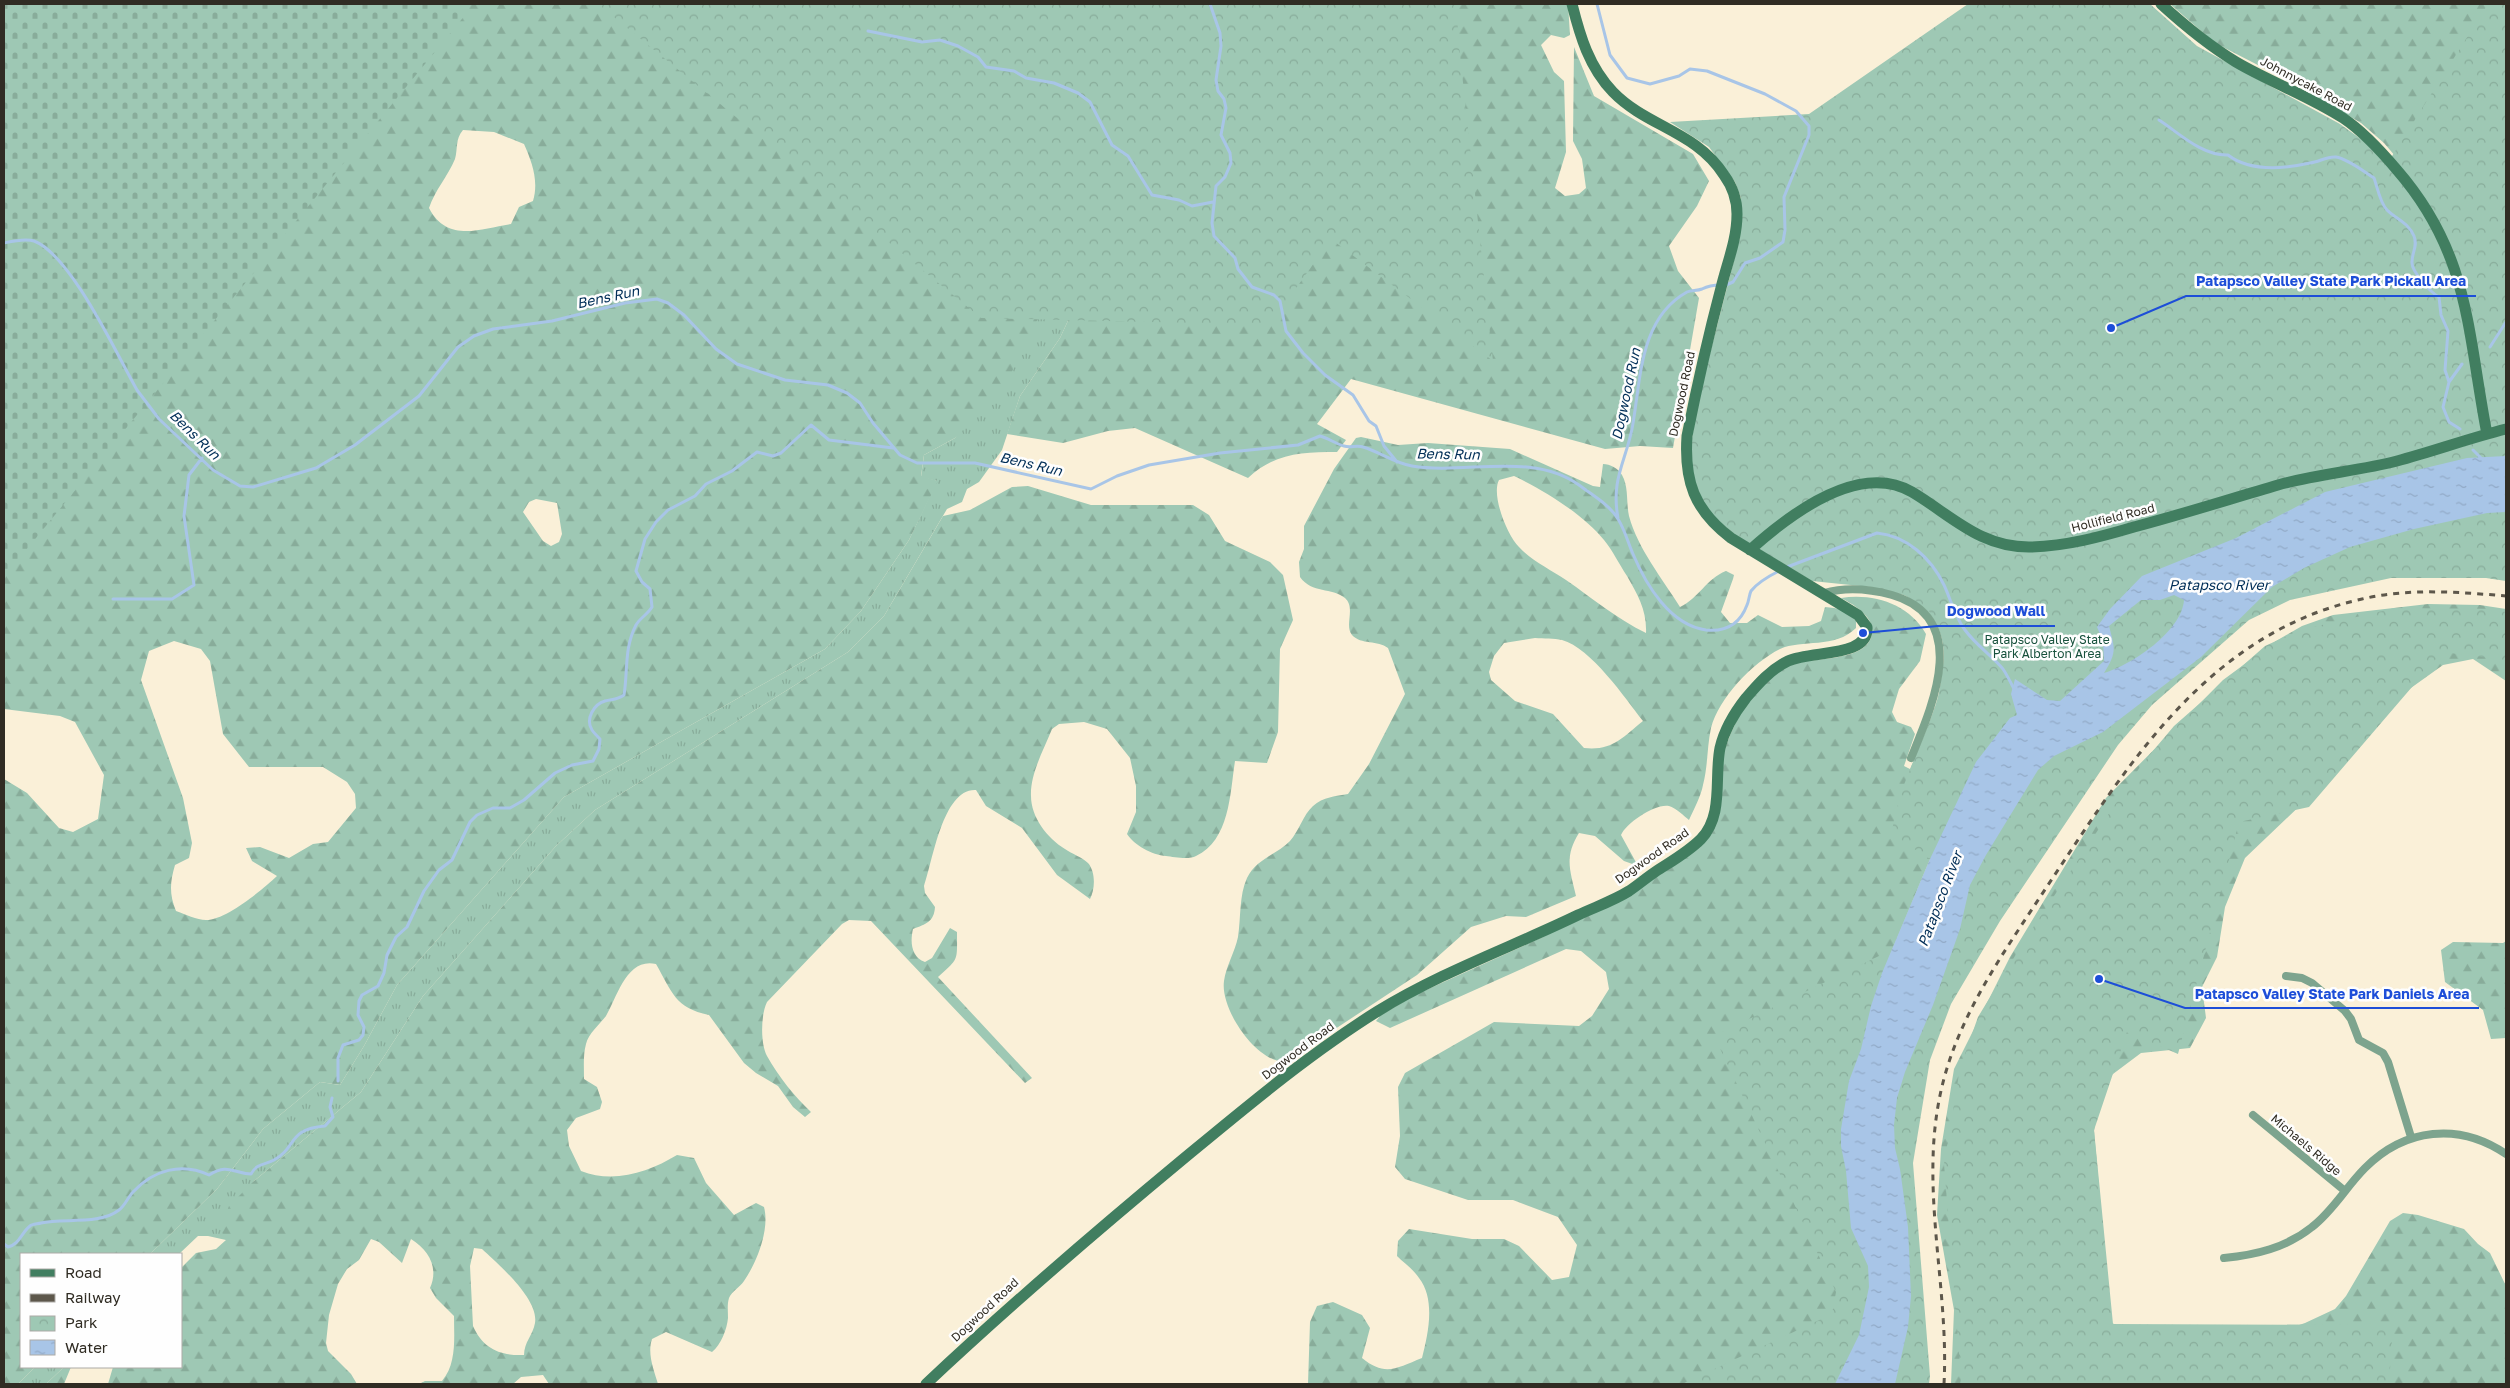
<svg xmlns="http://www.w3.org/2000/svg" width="2510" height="1388" font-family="'Golos Text',sans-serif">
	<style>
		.grass { fill: url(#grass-tufts) }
		.forest { fill: url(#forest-firs); fill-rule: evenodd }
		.cemetery { fill: url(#cemetery-stones) }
		.park { fill: url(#park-crowns) }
		.water { fill: url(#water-ripples); fill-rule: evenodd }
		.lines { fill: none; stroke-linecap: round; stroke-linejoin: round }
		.stream { stroke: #a8c5e7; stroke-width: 3 }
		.street { stroke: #7da48e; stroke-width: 8 }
		.secondary { stroke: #417e60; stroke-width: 11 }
		.rail { stroke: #5d574b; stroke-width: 3; stroke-dasharray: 6 6; stroke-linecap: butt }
		.labels { text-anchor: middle; stroke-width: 5; stroke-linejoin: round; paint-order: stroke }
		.street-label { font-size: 12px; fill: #302c23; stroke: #fefefe }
		.park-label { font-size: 12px; fill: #17513c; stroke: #fefefe }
		.water-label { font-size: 14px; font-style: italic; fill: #012e57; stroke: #fefefe }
		.leader { fill: none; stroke: #1d4ed8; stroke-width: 2 }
		.callout-dot { fill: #1d4ed8; stroke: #fefefe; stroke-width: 2 }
		.callout-label { font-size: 14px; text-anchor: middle; font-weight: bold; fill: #1d4ed8; stroke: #fefefe; stroke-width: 5; stroke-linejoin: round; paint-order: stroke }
	</style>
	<defs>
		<pattern id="grass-tufts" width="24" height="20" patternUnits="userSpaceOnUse" patternTransform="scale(1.25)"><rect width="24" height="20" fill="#9ec8b4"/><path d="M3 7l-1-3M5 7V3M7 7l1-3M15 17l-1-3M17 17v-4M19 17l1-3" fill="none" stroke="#88ac9a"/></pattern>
		<pattern id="forest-firs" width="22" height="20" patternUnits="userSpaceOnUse" patternTransform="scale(1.25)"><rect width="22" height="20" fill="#9ec8b4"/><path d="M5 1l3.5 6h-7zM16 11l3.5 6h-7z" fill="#88ac9a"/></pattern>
		<pattern id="cemetery-stones" width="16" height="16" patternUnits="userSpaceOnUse" patternTransform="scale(1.25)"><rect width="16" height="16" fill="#9ec8b4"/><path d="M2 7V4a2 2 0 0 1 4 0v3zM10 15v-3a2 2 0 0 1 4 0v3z" fill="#88ac9a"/></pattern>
		<pattern id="park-crowns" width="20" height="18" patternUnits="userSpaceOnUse" patternTransform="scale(1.25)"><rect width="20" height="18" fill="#9ec8b4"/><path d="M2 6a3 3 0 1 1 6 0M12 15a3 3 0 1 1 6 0" fill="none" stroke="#88ac9a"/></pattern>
		<pattern id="water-ripples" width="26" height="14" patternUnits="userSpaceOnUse" patternTransform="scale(1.25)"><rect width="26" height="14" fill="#a8c5e7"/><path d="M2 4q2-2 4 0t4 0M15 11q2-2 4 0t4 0" fill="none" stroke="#91a9c6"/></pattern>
	</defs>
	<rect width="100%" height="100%" fill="#faf0d8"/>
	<path class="grass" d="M1050,294L1072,312L1060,338L1020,396L1002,450L979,482L967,489L962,502L947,509L884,616L848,652L595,810L556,846L423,996L361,1092L254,1181L226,1240L208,1236H198L179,1254H150L217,1189L263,1129L320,1082L340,1085L364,1046L397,985L564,797L825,649L861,611L909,540L937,481L921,477L924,455L955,438Z
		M35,1367H64L46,1384H18Z"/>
	<path class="forest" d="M4,4H1037L1050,294L1002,392L955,438L924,455L921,476L938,481L909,540L861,611L825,649L564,797L397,985L364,1046L340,1085L320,1082L263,1129L217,1189L150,1254H21V1367H35L18,1384H4V779L27,793L59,828L73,832L98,819L104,775L75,722L60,716L4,709ZM463,130L494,132L524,144C532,162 539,181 533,201L519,207L511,224C480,229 447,243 429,208C435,190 448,176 455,159C458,149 455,139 463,130ZM536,499L557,503L562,534L559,542L551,546L543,541L523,512L529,502ZM174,641L201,649L210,661L223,734L249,767H323L347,782L355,794L356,808L328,842L313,844L289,858L260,847L246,848L252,861L277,876C262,890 226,920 206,920C197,920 185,914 176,911C169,894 170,882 175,865L189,858L192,843L183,798L141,680L149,651Z
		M1052,4H1568L1570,35L1564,38L1551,35L1541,45L1554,72L1564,81L1566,152L1555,188L1565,196L1579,194L1586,188L1582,159L1573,141L1574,47L1594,96L1693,154L1709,181L1697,206L1669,246L1678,271L1699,298L1673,448L1640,446L1605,449L1351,379L1317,424L1346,440L1337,452C1302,452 1275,453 1248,478L1135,428L1108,431L1063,443L1007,434L1020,396L1060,338L1072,312Z
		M2170,4H2506L2436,204L2384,143L2361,123L2295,84L2215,43Z
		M1361,437L1398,445L1428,443L1510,449L1593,486L1600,487L1603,464C1610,464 1618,468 1622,475C1629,487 1626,503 1629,516C1638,549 1662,578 1680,607C1699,598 1706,579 1726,571L1734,575L1733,579L1721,612L1730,623H1747L1758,615L1782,627L1809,626L1821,621L1825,607C1838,608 1848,610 1856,621V628C1835,649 1802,639 1780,649C1752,663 1719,698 1711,728C1707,746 1708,766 1703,785C1701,796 1694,809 1689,820C1684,816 1676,808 1669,806C1656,803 1626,823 1621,835L1638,866L1624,861L1595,836L1579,833C1564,857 1570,870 1576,896L1526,917L1506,916L1471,927L1417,975L1285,1062C1256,1062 1220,1009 1224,981C1226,966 1235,952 1238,937C1241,918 1239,895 1247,878C1256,859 1276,855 1290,841C1299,831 1303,815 1313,806C1323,797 1336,796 1348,794L1369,764L1405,694L1388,648C1378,640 1361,645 1352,635C1344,625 1356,608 1345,598C1332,587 1312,594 1300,577L1299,562L1304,549V526L1334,469L1356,438ZM1514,476C1544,490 1584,515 1604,540C1613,551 1619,564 1627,576C1638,595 1647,611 1646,633C1617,619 1592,598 1566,580C1550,569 1532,561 1519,547C1507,535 1491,495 1499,480ZM1535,638C1544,639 1554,638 1562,640C1591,648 1625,698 1643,721C1622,738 1612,751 1584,748L1553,714L1515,701L1491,680L1489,672L1494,656L1504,643Z
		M1028,486L1091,505H1193L1209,515L1225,541L1270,562L1283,575L1293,620L1280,649L1278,732L1267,763L1235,761C1230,793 1230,840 1196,856C1189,860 1174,857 1166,856C1152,855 1134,845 1127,834L1136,812V786L1130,758L1107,729L1084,722L1059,724L1052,729C1044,749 1030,774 1031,796C1031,817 1047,838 1065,849C1072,854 1082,857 1088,863C1096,872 1095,890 1090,899L1057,875L1022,828L986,806L976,790C943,788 933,860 924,886L925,893L935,907C934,922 926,924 913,929C910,942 911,957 925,962L932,958L950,928L957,932C957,962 959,958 938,977L1032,1078L1025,1083L871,921L849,920L842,924L767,1002C761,1014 760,1043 767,1056C778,1076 795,1097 811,1112L805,1117L793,1107L778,1086L756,1073L744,1063L709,1015C675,1008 672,992 656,964C627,957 617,997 606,1016C600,1024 588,1034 586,1044C583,1055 584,1068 584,1079L597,1087L602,1102L600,1109L576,1118L567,1130L569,1146L581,1171C614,1184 649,1172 677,1155L694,1158L706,1183L734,1215L756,1203L764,1207C770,1229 757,1262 744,1281C740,1287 732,1291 729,1298C727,1305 728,1311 728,1318C727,1329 721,1345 712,1352L666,1332L652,1339C647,1354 654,1370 658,1384H549L543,1375L521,1377L513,1384H419L425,1381H442C457,1364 454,1337 454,1316L436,1298L430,1288C439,1268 429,1250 411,1239L402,1263L379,1242L371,1239L359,1260L347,1269L338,1284L329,1315L326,1343L328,1351L351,1374L357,1384H108L113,1367H181V1268L196,1253L216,1249L226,1240L220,1229L229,1206L254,1181L361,1092L423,996L556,846L595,810L848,652L884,616L943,516L970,510L1012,487ZM474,1248L482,1249C498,1264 539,1299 535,1323C533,1335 524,1342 524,1355C501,1356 483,1349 473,1326L470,1266Z
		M1850,549L1951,618L1930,859L1888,960L1835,1384H1308L1310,1322L1317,1306L1333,1302L1362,1315L1370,1328L1362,1358C1385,1377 1397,1368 1422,1358C1428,1334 1436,1300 1419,1278C1414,1270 1404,1263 1397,1256L1398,1241L1409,1229L1472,1239H1504L1519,1246L1552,1280L1569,1277L1577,1245L1558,1217L1513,1200H1468L1405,1179L1395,1167L1400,1136L1398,1087L1405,1073L1494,1022L1579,1026L1592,1016L1609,989L1606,972L1581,951L1566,949L1390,1028L1376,1021L1381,1015L1415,995L1543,937L1703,843C1716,787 1721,722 1767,682C1774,676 1782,667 1792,664C1812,658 1860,661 1870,640C1880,620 1855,605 1841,598C1874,593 1909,604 1926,634L1920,661L1899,689L1892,712L1897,722L1911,727L1915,734L1904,766L1910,769C1932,718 1976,630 1906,596C1898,592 1886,590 1877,588Z
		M2428,604L2480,605L2506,609V681L2473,659L2443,665L2362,723L2353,755L2245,858L2225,907L2217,957L2202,987L2206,1018L2190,1048L2141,1053L2101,1083L2094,1131L2111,1322L2124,1331L2290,1328L2305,1323L2335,1309L2346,1296L2390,1221L2403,1213L2418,1215L2464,1229L2478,1244L2490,1253L2506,1286V1384H1951L1954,1310L1937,1215L1941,1149L1954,1069L2010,957L2106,798L2223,680L2276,641L2302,626L2333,615Z
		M2506,941V1038L2491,1039L2483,1010L2445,982L2441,950L2453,942L2503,943Z
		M64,1367H71L64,1384H46Z"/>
	<path class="cemetery" d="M4,4H446L466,14L4,577Z"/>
	<path class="park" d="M598,4H1457L1458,36L1493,361L1331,239L1270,325L981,318Z
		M1968,4H2150L2197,46L2340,124L2365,142L2387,164L2488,4H2506V581L2486,578H2391L2290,600L2249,620L2152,705L2118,745L2000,921L1951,1004L1930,1060L1913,1163L1930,1376L1929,1384H1682L1832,1314L1836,1292L1714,1036L1881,955L1888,959L1930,859L1891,834L1901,792L1938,701L1945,651L1940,628L1929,611L1905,595L1870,587L1812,581L1734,534L1708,512L1692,477V438L1700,392L1740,237L1741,198L1735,182L1709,147L1670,122L1809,114Z
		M2395,608L2484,609L2506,612V660L2442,652L2309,807L2239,822L2178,1054L2127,1032L2094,1130L2113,1324L2393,1325L2389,1384H1960L1961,1378L1944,1164L1960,1068L1978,1017L2024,941L2142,764L2174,726L2265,646L2300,630Z"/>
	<path class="water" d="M2506,456V512L2487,513L2414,529L2350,547L2304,568L2272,587L2201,657L2103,732L2054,756L2038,770L1986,855L1970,885L1960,929L1933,1005L1905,1072L1897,1098L1894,1125L1895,1148L1900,1169L1908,1227L1911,1296L1908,1327L1895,1384H1835L1859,1335L1869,1287L1868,1266L1851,1228L1846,1171L1841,1146V1129L1849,1081L1861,1049L1871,1006L1882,973L1930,859L1976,762L2010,718L2017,715L2011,694L2015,679L2047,700L2060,701L2104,661L2103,641L2097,627L2110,609L2142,576L2236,538L2325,492L2467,458ZM2174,595L2184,600C2182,631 2132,665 2104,673C2117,652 2115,649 2109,626L2141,600H2160Z"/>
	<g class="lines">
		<path class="stream" d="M1210,4L1220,33L1221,46L1216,80L1218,91L1224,99L1226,108L1221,135L1230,153L1231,163L1225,177L1216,186L1212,223L1214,236L1235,258L1238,269L1252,287L1274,295L1280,301L1286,331L1303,353L1325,375L1353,395L1369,421L1376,426L1384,446L1397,462
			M1597,4L1610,55L1627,78L1650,84L1679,76L1690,69L1707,71L1765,94L1796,111L1809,126V135L1784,197L1785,230L1783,242L1760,258L1745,263L1733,282L1726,285
			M868,31L922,42L940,40L958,46L978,57L986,67L1014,71L1026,78L1054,83L1078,93L1090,102L1112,145L1128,156L1152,195L1179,200L1192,206L1213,202
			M2159,120C2179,133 2202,156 2228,155C2250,172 2283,169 2310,163C2319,162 2327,156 2336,157C2348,159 2363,171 2374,178C2377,186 2380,203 2387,210C2396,219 2408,222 2414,236C2418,246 2412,252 2412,262C2411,271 2431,293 2439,297L2441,315L2448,331L2445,370L2449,382L2443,407L2449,422L2460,429
			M4,243C13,241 25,238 34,241C71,255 117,355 137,390L159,419L213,470L240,486L253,487L316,468L355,445L419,396L458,347L474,336L493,329L552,321L625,303L657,299L668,303L684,315L716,349L737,364L785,380L828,385L847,393L860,403L873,423L900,455L917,463H975L1091,489L1117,476L1149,465L1220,453L1298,445L1320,436C1328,438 1336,444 1344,446C1350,448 1357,445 1363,447C1380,452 1394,463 1412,466C1465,475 1532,451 1579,485C1592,495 1610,505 1618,519C1625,530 1628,543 1633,554C1646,585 1670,625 1706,630C1726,632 1740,624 1747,605C1749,601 1749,595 1751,591C1758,582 1769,576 1779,571
			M2490,347L2506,322
			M2449,382L2462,364
			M2473,450L2483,460
			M1618,518C1611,480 1625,463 1632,429C1641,383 1638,319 1687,292C1691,290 1697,291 1702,289C1708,286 1712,285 1720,285
			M1787,567L1877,533C1907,536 1931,558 1944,585C1951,600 1955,617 1965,630C1976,645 1991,655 2003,669C2007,675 2011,683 2014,689
			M113,599H172L194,585L184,516L189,475L202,458
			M338,1081V1058L343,1045L359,1040L363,1035L364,1027L358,1015L359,1001L362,995L378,986L384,973L387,955L396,937L407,927L424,891L439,870L452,860L470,822L477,815L493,808H510L524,800L555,773L572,765L593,761L599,749L600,739C597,736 594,733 592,730C585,719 594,704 605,701C613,699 617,700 624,695C628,671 624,648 636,625C640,618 648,614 652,607L650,589L642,582L636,571L645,539L656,522L668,510L695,496L706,484L732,471L757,452L773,456L781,453L811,425L829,440L893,448
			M4,1244L8,1247C20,1244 21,1233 30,1226C32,1224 38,1224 41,1223C64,1218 100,1225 119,1210C125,1206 128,1197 133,1192C153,1170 182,1162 209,1175C229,1163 231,1173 251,1174C257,1163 265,1165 274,1160C297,1148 287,1129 325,1126L333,1117L330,1107L332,1098"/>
		<path class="street" d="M1824,593C1846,587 1870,589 1892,595C1972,618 1932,707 1911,758
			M2286,976L2302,978L2312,983L2345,1011L2351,1019L2359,1040L2383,1053L2388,1062L2411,1137
			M2253,1115L2345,1191
			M2224,1258C2255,1255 2286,1248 2312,1227C2333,1211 2346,1187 2365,1168C2405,1128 2459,1122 2506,1154"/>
		<path class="secondary" d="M2161,4C2184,25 2208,45 2236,62C2270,82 2309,96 2343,118C2364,132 2381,151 2397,170C2470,254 2467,331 2487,434
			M1750,550C1789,515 1858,461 1912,492C1951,515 1980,548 2031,547C2067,546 2100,537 2134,527C2183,514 2230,499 2278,485C2317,474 2358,471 2397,461C2434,451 2470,438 2506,429
			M926,1384C1009,1306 1094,1233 1182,1160C1245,1108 1309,1054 1378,1011C1441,972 1512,947 1578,915C1595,907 1613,901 1629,891C1638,885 1646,878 1655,872C1670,862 1687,853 1701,839C1724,815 1714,778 1720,748C1724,731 1735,712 1746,698C1758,684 1771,669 1788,661C1812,650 1869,658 1867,627L1858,615L1731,538C1694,510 1684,481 1687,436C1697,386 1708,337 1721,288C1727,263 1737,240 1737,214C1737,200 1732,186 1724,175C1696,131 1647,127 1613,92C1589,67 1580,36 1572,4"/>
		<path class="rail" d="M1944,1384C1949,1292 1922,1198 1938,1106C1952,1023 2001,957 2046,888C2128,765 2206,634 2362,599C2408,588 2459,592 2506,596"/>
	</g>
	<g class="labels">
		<g class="street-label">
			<text transform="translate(2306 84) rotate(28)" y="4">Johnnycake Road</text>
			<text transform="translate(1682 394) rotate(-78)" y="4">Dogwood Road</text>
			<text transform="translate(2113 518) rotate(-14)" y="4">Hollifield Road</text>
			<text transform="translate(1652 856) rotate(-35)" y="4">Dogwood Road</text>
			<text transform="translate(1298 1051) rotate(-37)" y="4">Dogwood Road</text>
			<text transform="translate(2306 1145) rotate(40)" y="4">Michaels Ridge</text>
			<text transform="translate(985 1310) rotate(-43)" y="4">Dogwood Road</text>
		</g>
		<g class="park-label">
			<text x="2047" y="644">Patapsco Valley State<tspan x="2047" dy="14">Park Alberton Area</tspan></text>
		</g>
		<g class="water-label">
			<text transform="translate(608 297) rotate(-12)" y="5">Bens Run</text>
			<text transform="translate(1626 394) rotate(-78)" y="5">Dogwood Run</text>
			<text transform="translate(195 435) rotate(44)" y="5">Bens Run</text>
			<text transform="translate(1448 454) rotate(1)" y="5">Bens Run</text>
			<text transform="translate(1031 464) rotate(13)" y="5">Bens Run</text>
			<text x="2219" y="590">Patapsco River</text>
			<text transform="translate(1940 899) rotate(-69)" y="5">Patapsco River</text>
		</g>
	</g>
	<path class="leader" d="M2111 328L2186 296H2476M1863 633L1937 626H2055M2099 979L2185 1008H2479"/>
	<g class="callout-dot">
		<circle cx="2111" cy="328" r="5"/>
		<circle cx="1863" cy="633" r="5"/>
		<circle cx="2099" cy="979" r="5"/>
	</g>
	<g class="callout-label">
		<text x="2331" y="286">Patapsco Valley State Park Pickall Area</text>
		<text x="1996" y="616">Dogwood Wall</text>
		<text x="2332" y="999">Patapsco Valley State Park Daniels Area</text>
	</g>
	<rect width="2510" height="1388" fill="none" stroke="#302c23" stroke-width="10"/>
	<rect x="20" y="1253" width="162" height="115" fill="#fefefe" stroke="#acaaa6"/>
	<rect x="30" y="1269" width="25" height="8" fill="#417e60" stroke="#acaaa6"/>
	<text x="65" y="1278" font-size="15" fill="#302c23">Road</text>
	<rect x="30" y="1294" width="25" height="8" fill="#5d574b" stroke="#acaaa6"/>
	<text x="65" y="1303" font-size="15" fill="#302c23">Railway</text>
	<rect x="30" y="1316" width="25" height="15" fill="url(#park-crowns)" stroke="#acaaa6"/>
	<text x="65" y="1328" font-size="15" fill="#302c23">Park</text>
	<rect x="30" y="1340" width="25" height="15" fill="url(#water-ripples)" stroke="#acaaa6"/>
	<text x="65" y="1353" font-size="15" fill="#302c23">Water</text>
</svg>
